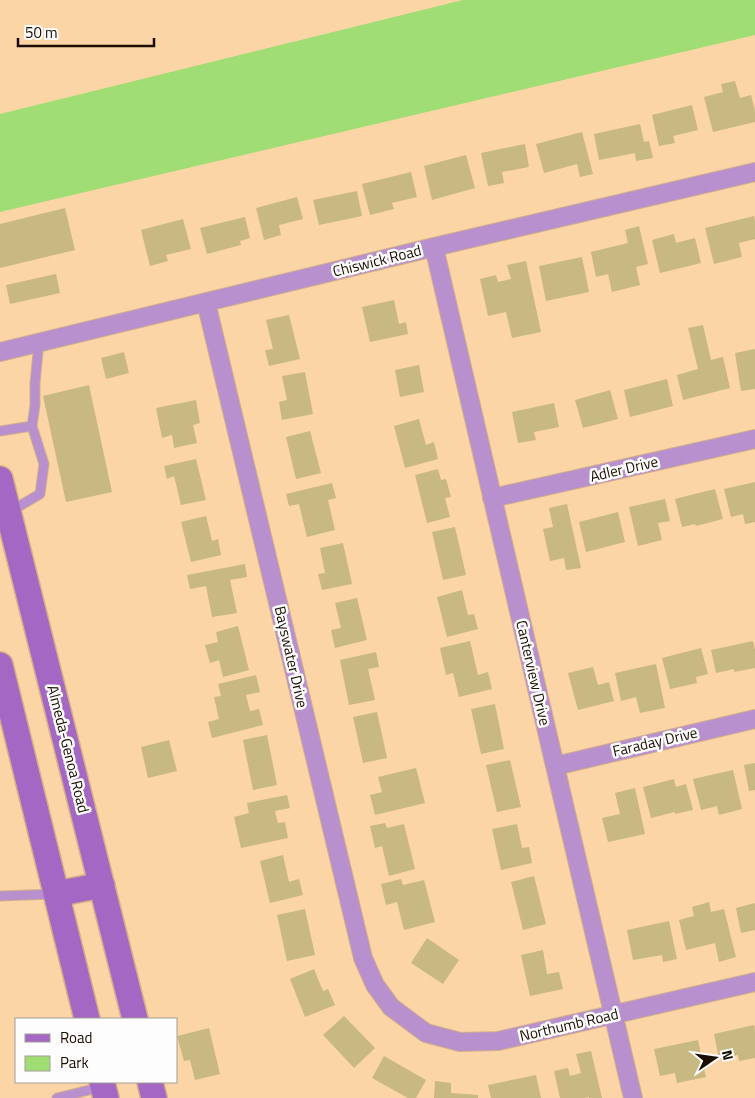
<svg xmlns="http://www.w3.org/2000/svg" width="755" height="1098" font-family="'Titillium Web',sans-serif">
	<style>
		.green { fill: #a1dd75 }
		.building { fill: #c8b881 }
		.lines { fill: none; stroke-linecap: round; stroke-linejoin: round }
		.lane-casing { stroke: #d3b188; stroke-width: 11 }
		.street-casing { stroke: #d3b188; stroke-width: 20 }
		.secondary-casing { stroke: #d3b188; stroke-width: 28 }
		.lane { stroke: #b890cd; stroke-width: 9 }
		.street { stroke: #b890cd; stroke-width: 18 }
		.secondary { stroke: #a467c4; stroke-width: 25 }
		.labels { text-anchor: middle; stroke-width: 5; stroke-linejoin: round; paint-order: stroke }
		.street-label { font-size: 15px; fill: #1b0e00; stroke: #fdfdfd }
	</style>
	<rect width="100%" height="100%" fill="#fbd5a6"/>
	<path class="green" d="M463,0H755V35L0,212V114Z"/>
	<path class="building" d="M735,81L740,98L751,95L755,111V122L713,132L704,97L723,92L721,84Z
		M692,105L698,130L673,136L675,143L659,146L652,115Z
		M640,124L644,142L649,141L653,158L636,161L635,153L599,160L594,134Z
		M582,132L593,174L580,177L577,164L544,173L536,144Z
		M525,144L529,167L502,172L504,183L488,186L481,153Z
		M466,155L475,188L432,200L424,166Z
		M411,172L417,197L392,203L394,209L370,215L362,184Z
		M357,191L362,216L319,225L313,200Z
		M297,197L303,219L279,225L281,235L264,240L256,208Z
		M65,208L75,250L0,268V224Z
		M754,216L755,222V239L739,243L742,257L714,264L705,228Z
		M245,217L250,238L240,241L241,245L207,254L200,228Z
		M183,219L191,249L166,255L168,261L150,266L141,230Z
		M639,226L648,264L636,267L640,285L612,292L608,274L596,277L591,252L628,243L625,230Z
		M674,234L676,243L695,238L701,263L660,273L652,240Z
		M582,257L589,292L546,301L539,266Z
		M526,261L541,332L512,338L506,312L488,316L480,279L496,275L498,282L511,279L507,265Z
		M56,274L60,293L10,304L6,285Z
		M394,300L399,324L406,322L408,334L370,342L362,307Z
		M289,315L300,359L269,366L265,350L273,349L266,320Z
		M703,325L711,360L723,357L730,388L683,400L677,375L698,369L688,328Z
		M755,349V389L741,391L735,353Z
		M124,352L129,373L106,379L101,358Z
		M419,365L424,392L400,397L395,370Z
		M305,372L313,414L282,420L279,402L287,400L282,376Z
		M667,379L673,406L630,417L624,390Z
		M89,385L112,492L66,502L43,396Z
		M610,390L618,419L583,428L575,400Z
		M196,400L200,423L193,425L197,443L174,448L172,435L162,438L156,408Z
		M554,403L559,427L534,432L536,440L518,443L512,412Z
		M419,419L426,445L434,442L438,459L405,468L394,426Z
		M310,431L321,473L296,479L286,437Z
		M196,459L206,500L181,505L174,476L167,479L164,466Z
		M438,469L441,480L446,479L451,497L445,498L450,517L427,523L415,475Z
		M755,482V522L745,524L743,514L731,517L724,489Z
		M332,483L336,498L328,500L335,530L307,537L299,504L289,506L286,494Z
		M715,489L723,519L696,526L695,524L682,527L675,499Z
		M665,499L670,521L658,523L662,540L638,546L629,507Z
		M567,504L581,568L566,570L564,558L550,561L543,529L553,527L549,508Z
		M618,512L625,542L586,552L579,522Z
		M206,516L212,541L218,539L221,555L191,562L181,522Z
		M455,527L466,575L443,580L432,532Z
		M343,543L352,584L322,590L318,574L325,573L320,548Z
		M245,564L247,577L230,580L237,613L212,617L206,586L190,589L187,575Z
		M462,590L468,615L474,614L478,629L447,637L437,597Z
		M357,598L367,640L335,648L331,630L341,628L335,603Z
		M238,626L249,670L223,677L219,660L210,663L205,645L218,642L216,632Z
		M470,641L478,675L488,672L492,689L459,697L453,673L446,675L440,648Z
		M753,641L755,650V668L734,672V669L716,673L711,650Z
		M701,648L708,674L696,677L697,683L670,689L662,658Z
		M376,652L379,667L368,669L375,700L349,705L340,660Z
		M656,664L665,708L640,713L636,697L621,701L615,673Z
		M593,667L598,685L609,682L614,701L578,710L568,673Z
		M256,675L260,692L246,695L250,711L259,709L263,725L212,738L208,722L219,719L214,697L221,696L218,684Z
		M495,704L504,749L481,754L471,709Z
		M377,712L387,758L363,763L353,717Z
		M267,735L277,785L253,790L243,740Z
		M169,740L177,771L148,778L141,747Z
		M510,760L521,807L497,812L486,765Z
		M755,763V790L749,791L744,765Z
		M416,768L425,803L375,815L370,795L382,792L378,777Z
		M733,770L742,809L719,815L717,806L701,810L693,779Z
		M674,779L676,787L686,784L693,810L675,814V812L651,818L643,787Z
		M635,788L645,834L608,842L602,818L620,814L615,793Z
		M287,795L290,808L275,811L278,823L285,822L288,838L241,848L234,817L249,813L247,803Z
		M385,823L387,828L404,824L415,869L389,876L382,846L375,848L370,826Z
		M517,824L522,848L529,847L532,863L501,870L492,829Z
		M283,855L289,882L299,879L303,895L270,903L260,861Z
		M534,876L546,924L523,930L511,882Z
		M401,879L403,885L424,880L435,922L404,930L397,902L386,905L381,884Z
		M709,902L711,912L724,909L736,957L719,962L715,943L686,950L679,920L694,916L692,907Z
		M755,903V930L741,933L736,908Z
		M305,909L315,955L287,961L277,915Z
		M669,921L677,959L663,962L662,955L633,960L627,930Z
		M427,938L459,960L443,984L411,963Z
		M543,950L547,974L559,972L563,989L530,996L521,955Z
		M314,969L323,991L328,989L335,1005L305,1017L290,979Z
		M344,1016L375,1048L354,1068L323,1035Z
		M754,1025L755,1031V1058L739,1061L738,1055L719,1059L714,1034Z
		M209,1028L220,1074L195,1080L190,1060L184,1061L177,1036Z
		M698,1040L706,1077L677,1083L675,1073L660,1076L654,1049Z
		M591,1051L602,1098H589V1097L584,1098H560L554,1071L568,1068L570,1076L581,1073L576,1054Z
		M384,1056L426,1080L416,1098H408L372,1078Z
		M536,1075L541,1098H491L488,1085Z
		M435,1081L451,1083V1093L478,1095V1098H434Z"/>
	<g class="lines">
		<defs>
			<path id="lane" d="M0,431L32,426L35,405V383L39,342
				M11,511L40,494L44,464L32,426
				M0,896L55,894
				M57,1098L101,1087"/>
			<path id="street" d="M434,247L555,766L633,1098
				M206,302L363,958L375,985L391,1007L426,1033L460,1042L498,1041L755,982
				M0,352L434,247L755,172
				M492,498L755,439
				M555,766L755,719"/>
			<path id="secondary" d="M0,479L135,1019
				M0,665L87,1019
				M56,894L102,885
				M102,1082L106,1098
				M150,1082L154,1098"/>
		</defs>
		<use href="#lane" class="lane-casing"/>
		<use href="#street" class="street-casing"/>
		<use href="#secondary" class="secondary-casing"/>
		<use href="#lane" class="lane"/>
		<use href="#street" class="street"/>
		<use href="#secondary" class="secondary"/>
	</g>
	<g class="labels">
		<g class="street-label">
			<text transform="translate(377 261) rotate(-14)" y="5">Chiswick Road</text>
			<text transform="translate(624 469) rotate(-13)" y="5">Adler Drive</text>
			<text transform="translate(291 657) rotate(77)" y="5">Bayswater Drive</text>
			<text transform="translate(533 673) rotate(77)" y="5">Canterview Drive</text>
			<text transform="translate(655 742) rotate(-13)" y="5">Faraday Drive</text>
			<text transform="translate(68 749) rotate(76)" y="5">Almeda-Genoa Road</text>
			<text transform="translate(569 1025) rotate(-13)" y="5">Northumb Road</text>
		</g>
	</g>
	<rect x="15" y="1018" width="162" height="65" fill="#fdfdfd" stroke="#a39d98"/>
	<rect x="25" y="1034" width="25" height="8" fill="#a467c4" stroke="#a39d98"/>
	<text x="60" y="1043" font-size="15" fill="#1b0e00">Road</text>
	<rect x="25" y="1056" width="25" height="15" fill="#a1dd75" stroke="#a39d98"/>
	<text x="60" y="1068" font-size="15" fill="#1b0e00">Park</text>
	<g transform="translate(715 1058) rotate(77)" stroke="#fdfdfd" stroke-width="4" paint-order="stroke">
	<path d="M0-4L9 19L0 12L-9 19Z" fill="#1b0e00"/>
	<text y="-8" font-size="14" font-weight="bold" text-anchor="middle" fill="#1b0e00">N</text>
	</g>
	<path d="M18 38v8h136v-8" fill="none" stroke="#1b0e00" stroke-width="2.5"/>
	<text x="25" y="38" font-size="15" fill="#1b0e00" stroke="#fdfdfd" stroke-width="4" paint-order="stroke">50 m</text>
</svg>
